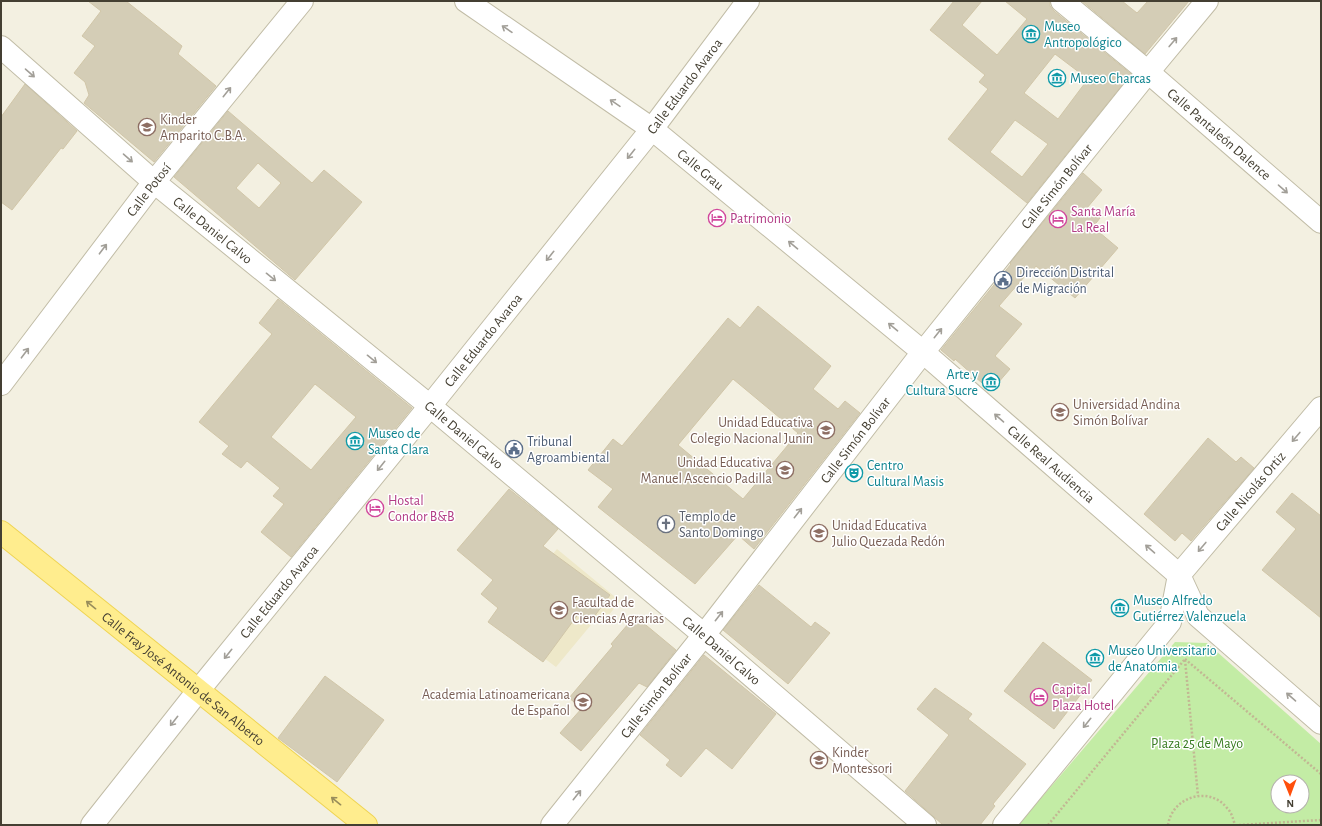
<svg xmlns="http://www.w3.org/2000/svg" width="1322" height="826" font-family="'Alegreya Sans',sans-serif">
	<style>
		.education { fill: #eee8c9 }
		.green { fill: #c3eca5; fill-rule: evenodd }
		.building { fill: #d4cdb6; stroke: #d1c6a8; fill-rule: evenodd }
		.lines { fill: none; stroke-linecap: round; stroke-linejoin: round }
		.minor-casing { stroke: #c1bca6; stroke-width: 24 }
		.major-casing { stroke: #efd453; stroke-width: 24 }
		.path { stroke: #c2b793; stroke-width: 2.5; stroke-dasharray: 2 2; stroke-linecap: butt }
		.minor { stroke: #fff; stroke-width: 22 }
		.major { stroke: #ffed8e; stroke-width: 22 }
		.oneway { stroke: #a29f98 }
		.oneway2 { stroke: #988d5b }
		.labels { text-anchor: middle; stroke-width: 3; stroke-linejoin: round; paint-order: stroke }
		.culture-label { font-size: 14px; fill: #0d838f; stroke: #fff; text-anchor: start }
		.street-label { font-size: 14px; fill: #443f32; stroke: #fff }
		.education-label { font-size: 14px; fill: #785e54; stroke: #fff; text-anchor: start }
		.hotel-label { font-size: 14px; fill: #b23c85; stroke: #fff; text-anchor: start }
		.service-label { font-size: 14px; fill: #4e5e75; stroke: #fff; text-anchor: start }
		.worship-label { font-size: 14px; fill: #5b616d; stroke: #fff; text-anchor: start }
		.park-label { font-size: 14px; fill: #377b20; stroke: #fff }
	</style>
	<rect width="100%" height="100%" fill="#f3f0e1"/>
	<path class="education" d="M557,549L620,601L601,625L595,620L556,667L496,622Z"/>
	<path class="green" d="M1175,642L1207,643L1321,744V825H1018ZM1278,782H1302V806H1278Z"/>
	<path class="building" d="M88,1H126L182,46L178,54L216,86L154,162L84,103L89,95L85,82L74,73L95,46L82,36L101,11Z
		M954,1H982L962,25L997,55L1027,19L1005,1H1050V6L1054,11L1131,74L1027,203L948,139L988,89L979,82L985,75L930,30ZM1055,54L1088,79L1058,119L1024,93ZM1015,120L1048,144L1022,177L990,152Z
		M1082,1H1122L1137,13L1148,1H1189L1145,54Z
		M25,84L77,131L63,149L61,148L12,210L1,202V117Z
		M228,111L312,183L324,170L362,202L295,280L174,177ZM258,163L281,183L259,208L236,188Z
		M1083,173L1102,190L1087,208L1100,218L1093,227L1118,248L1075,298L1036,266L1027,277L1025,276L999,306L1022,324L995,356L1010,369L991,391L955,359L954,361L941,350L1011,264L1010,263Z
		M278,299L412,408L291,557L261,532L284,504L273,496L280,488L247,461L241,468L222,454L229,446L199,422L272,334L259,323ZM315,384L356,417L311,470L271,437Z
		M758,306L831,366L813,389L838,409L845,401L860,413L754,549L738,535L695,584L598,507L613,489L588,470L613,439L622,446L728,318L740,328ZM733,379L798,433L743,499L678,445Z
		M1208,438L1236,462L1241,457L1254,468L1191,541L1182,533L1175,541L1144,514Z
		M509,489L558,529L543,546L610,595L591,621L579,613L543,662L488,622L498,608L481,594L493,580L457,550Z
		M1292,493L1321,516V618L1262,570L1296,529L1276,512Z
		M759,585L811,627L815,622L830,633L788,684L723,630Z
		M635,616L676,650L647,687L639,683L581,751L560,733L582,708L569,698L613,646L611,644Z
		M1043,642L1092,680L1054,729L1004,691Z
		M704,655L776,714L732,769L706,748L681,777L666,765L670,760L640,735Z
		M325,676L384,720L337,782L278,738Z
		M935,688L972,714L968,719L1026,764L993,804L995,806L980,825H943L905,791L949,735L917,709Z"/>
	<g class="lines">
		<defs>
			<g id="minor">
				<path id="s1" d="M466,1L652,129L923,352L1179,575L1198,616L1321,723"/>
				<path id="s2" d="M1062,1L1148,72L1321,222"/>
				<path id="s3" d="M1,47L154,182L430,406L704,635L925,825"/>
				<path id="s4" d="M1,384L154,182L302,1"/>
				<path id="s5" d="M92,825L198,691L430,406L652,129L748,1"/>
				<path id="s6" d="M552,825L704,635L916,361L1148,72L1207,1"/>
				<path id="s7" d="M1004,825L1170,622L1179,575L1321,408"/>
			</g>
			<g id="major">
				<path id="s8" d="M1,532L366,825"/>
			</g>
		</defs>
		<use href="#minor" class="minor-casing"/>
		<use href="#major" class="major-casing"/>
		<path class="path" d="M1185,659L1321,774
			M1185,660L1198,796
			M1048,825L1185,659
			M1168,825C1172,797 1209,785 1227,808C1232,813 1233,819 1235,825
			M1239,825L1321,820"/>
		<use href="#minor" class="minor"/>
		<use href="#major" class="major"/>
	</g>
	<defs><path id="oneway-shaft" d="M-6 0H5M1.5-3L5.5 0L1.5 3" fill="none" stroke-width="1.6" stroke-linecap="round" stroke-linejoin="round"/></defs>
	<g class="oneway">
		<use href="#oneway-shaft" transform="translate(507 29) rotate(-146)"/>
		<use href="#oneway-shaft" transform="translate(1173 42) rotate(-50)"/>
		<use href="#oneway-shaft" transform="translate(30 73) rotate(41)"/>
		<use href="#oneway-shaft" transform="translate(227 92) rotate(-51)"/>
		<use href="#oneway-shaft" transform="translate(615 103) rotate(-146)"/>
		<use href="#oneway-shaft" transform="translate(631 154) rotate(129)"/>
		<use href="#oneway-shaft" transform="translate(128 158) rotate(41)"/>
		<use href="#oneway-shaft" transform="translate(1283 189) rotate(41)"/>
		<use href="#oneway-shaft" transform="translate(793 245) rotate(-140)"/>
		<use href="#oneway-shaft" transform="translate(103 249) rotate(-53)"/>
		<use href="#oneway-shaft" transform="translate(550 256) rotate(129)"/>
		<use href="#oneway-shaft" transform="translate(271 277) rotate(39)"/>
		<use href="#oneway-shaft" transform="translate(893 327) rotate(-140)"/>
		<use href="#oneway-shaft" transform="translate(938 333) rotate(-51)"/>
		<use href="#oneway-shaft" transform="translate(25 353) rotate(-53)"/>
		<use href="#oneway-shaft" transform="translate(372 359) rotate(39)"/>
		<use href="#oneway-shaft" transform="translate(999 418) rotate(-139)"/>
		<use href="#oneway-shaft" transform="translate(1296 437) rotate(130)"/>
		<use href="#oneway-shaft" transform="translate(381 466) rotate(129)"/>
		<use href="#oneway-shaft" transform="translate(798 513) rotate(-52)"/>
		<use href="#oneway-shaft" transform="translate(1202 547) rotate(130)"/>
		<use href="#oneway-shaft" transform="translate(1150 549) rotate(-139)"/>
		<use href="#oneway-shaft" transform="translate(719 616) rotate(-52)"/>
		<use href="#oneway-shaft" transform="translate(228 654) rotate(129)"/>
		<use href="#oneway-shaft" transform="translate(1291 697) rotate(-139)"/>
		<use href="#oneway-shaft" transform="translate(174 721) rotate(128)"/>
		<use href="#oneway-shaft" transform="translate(1087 723) rotate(129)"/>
		<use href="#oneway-shaft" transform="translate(577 795) rotate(-51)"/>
	</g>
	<g class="oneway2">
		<use href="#oneway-shaft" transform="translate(91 605) rotate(-141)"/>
		<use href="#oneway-shaft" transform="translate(336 801) rotate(-141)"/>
	</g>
	<defs>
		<symbol id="museum-ring" viewBox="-11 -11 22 22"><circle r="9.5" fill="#fff" stroke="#0f9aa8" stroke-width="1.5"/><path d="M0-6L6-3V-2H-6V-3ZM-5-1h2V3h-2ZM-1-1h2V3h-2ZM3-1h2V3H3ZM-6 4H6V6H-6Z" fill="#0f9aa8"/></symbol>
		<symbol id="school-ring" viewBox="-11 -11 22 22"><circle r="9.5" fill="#fff" stroke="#8d6e63" stroke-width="1.5"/><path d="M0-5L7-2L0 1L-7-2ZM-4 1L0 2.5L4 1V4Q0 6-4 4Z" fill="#8d6e63"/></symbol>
		<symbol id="hotel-ring" viewBox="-11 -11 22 22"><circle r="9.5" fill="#fff" stroke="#d1479c" stroke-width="1.5"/><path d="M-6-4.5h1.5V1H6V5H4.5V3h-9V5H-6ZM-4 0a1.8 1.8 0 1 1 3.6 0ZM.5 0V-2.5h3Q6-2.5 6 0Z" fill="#d1479c"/></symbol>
		<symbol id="civic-ring" viewBox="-11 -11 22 22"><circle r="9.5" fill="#fff" stroke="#5c6f8a" stroke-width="1.5"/><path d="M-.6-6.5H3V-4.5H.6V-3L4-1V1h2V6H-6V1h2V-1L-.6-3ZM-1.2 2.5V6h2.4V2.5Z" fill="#5c6f8a"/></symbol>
		<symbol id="university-ring" viewBox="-11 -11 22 22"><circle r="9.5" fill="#fff" stroke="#8d6e63" stroke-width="1.5"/><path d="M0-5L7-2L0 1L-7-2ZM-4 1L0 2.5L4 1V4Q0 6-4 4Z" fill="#8d6e63"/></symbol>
		<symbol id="theatre-ring" viewBox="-11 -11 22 22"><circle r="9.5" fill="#fff" stroke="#0f9aa8" stroke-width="1.5"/><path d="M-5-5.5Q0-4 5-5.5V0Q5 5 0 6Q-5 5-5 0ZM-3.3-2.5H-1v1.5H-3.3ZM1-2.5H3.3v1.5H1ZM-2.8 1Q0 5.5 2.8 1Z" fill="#0f9aa8"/></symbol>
		<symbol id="church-ring" viewBox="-11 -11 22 22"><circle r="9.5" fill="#fff" stroke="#6b7280" stroke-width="1.5"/><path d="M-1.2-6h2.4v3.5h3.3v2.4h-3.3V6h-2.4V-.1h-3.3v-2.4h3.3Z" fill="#6b7280"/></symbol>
	</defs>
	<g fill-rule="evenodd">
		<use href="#museum-ring" x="1021" y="24" width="20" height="20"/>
		<use href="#museum-ring" x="1047" y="68" width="20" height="20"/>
		<use href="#school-ring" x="137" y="117" width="20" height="20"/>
		<use href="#hotel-ring" x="707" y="208" width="20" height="20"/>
		<use href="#hotel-ring" x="1048" y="209" width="20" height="20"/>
		<use href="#civic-ring" x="993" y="270" width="20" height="20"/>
		<use href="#museum-ring" x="981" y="372" width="20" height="20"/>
		<use href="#university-ring" x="1050" y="402" width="20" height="20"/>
		<use href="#school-ring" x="816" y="420" width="20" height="20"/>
		<use href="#museum-ring" x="345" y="431" width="20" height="20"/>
		<use href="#civic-ring" x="504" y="439" width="20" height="20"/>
		<use href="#school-ring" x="775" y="460" width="20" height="20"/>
		<use href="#theatre-ring" x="844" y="463" width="20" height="20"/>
		<use href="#hotel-ring" x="365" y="498" width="20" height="20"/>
		<use href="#church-ring" x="656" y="514" width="20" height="20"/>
		<use href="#school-ring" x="809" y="523" width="20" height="20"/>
		<use href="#museum-ring" x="1110" y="598" width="20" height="20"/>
		<use href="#university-ring" x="549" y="600" width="20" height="20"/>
		<use href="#museum-ring" x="1085" y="648" width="20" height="20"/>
		<use href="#hotel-ring" x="1029" y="687" width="20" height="20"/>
		<use href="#school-ring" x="573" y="692" width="20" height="20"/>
		<use href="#school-ring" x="809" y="750" width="20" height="20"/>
	</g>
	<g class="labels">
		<g class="culture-label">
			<text x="1044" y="31">Museo<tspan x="1044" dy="16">Antropológico</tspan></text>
			<text x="1070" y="83">Museo Charcas</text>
			<text x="978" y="379" text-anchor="end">Arte y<tspan x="978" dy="16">Cultura Sucre</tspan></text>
			<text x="368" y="438">Museo de<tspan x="368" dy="16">Santa Clara</tspan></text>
			<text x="867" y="470">Centro<tspan x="867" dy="16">Cultural Masis</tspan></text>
			<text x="1133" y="605">Museo Alfredo<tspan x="1133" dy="16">Gutiérrez Valenzuela</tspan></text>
			<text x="1108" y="655">Museo Universitario<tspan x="1108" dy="16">de Anatomia</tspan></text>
		</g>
		<g class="street-label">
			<text dy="5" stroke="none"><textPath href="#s5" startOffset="947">Calle Eduardo Avaroa</textPath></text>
			<text dy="5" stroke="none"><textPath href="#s2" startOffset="206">Calle Pantaleón Dalence</textPath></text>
			<text dy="5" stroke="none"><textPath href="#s1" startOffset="289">Calle Grau</textPath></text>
			<text dy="5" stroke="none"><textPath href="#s6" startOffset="814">Calle Simón Bolívar</textPath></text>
			<text dy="5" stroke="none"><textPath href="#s4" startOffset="244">Calle Potosí</textPath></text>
			<text dy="5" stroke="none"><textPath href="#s3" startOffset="280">Calle Daniel Calvo</textPath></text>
			<text dy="5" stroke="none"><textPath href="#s5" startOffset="623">Calle Eduardo Avaroa</textPath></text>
			<text dy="5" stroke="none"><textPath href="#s3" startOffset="604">Calle Daniel Calvo</textPath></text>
			<text dy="5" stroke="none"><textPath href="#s6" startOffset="490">Calle Simón Bolívar</textPath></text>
			<text dy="5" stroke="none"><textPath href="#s1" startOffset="747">Calle Real Audiencia</textPath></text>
			<text dy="5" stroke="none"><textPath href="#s7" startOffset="420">Calle Nicolás Ortiz</textPath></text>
			<text dy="5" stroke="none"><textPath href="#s5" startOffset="299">Calle Eduardo Avaroa</textPath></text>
			<text dy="5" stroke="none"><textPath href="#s3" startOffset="940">Calle Daniel Calvo</textPath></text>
			<text dy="5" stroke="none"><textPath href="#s8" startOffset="234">Calle Fray José Antonio de San Alberto</textPath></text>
			<text dy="5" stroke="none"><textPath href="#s6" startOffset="166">Calle Simón Bolívar</textPath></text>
		</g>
		<g class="education-label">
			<text x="160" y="124">Kinder<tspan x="160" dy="16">Amparito C.B.A.</tspan></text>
			<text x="1073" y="409">Universidad Andina<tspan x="1073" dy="16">Simón Bolívar</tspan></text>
			<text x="813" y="427" text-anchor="end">Unidad Educativa<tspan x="813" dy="16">Colegio Nacional Junin</tspan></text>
			<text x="772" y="467" text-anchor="end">Unidad Educativa<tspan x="772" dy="16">Manuel Ascencio Padilla</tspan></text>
			<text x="832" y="530">Unidad Educativa<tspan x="832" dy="16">Julio Quezada Redón</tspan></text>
			<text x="572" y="607">Facultad de<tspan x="572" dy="16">Ciencias Agrarias</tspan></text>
			<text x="570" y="699" text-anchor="end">Academia Latinoamericana<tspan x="570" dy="16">de Español</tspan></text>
			<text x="832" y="757">Kinder<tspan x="832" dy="16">Montessori</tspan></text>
		</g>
		<g class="hotel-label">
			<text x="1071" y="216">Santa María<tspan x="1071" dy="16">La Real</tspan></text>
			<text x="730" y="223">Patrimonio</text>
			<text x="388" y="505">Hostal<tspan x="388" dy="16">Condor B&amp;B</tspan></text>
			<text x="1052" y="694">Capital<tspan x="1052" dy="16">Plaza Hotel</tspan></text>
		</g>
		<g class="service-label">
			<text x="1016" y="277">Dirección Distrital<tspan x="1016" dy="16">de Migración</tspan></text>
			<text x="527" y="446">Tribunal<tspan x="527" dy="16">Agroambiental</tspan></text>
		</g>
		<g class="worship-label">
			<text x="679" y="521">Templo de<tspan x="679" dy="16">Santo Domingo</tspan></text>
		</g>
		<g class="park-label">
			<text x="1197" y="748">Plaza 25 de Mayo</text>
		</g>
	</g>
	<rect width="1322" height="826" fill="none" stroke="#443f32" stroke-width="4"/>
	<g transform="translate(1290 794) rotate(179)"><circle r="19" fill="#ffffff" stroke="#b4b2ad"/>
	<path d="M0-3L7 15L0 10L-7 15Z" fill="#ff4f0c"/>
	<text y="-6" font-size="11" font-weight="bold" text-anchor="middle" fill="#443f32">N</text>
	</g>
</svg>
